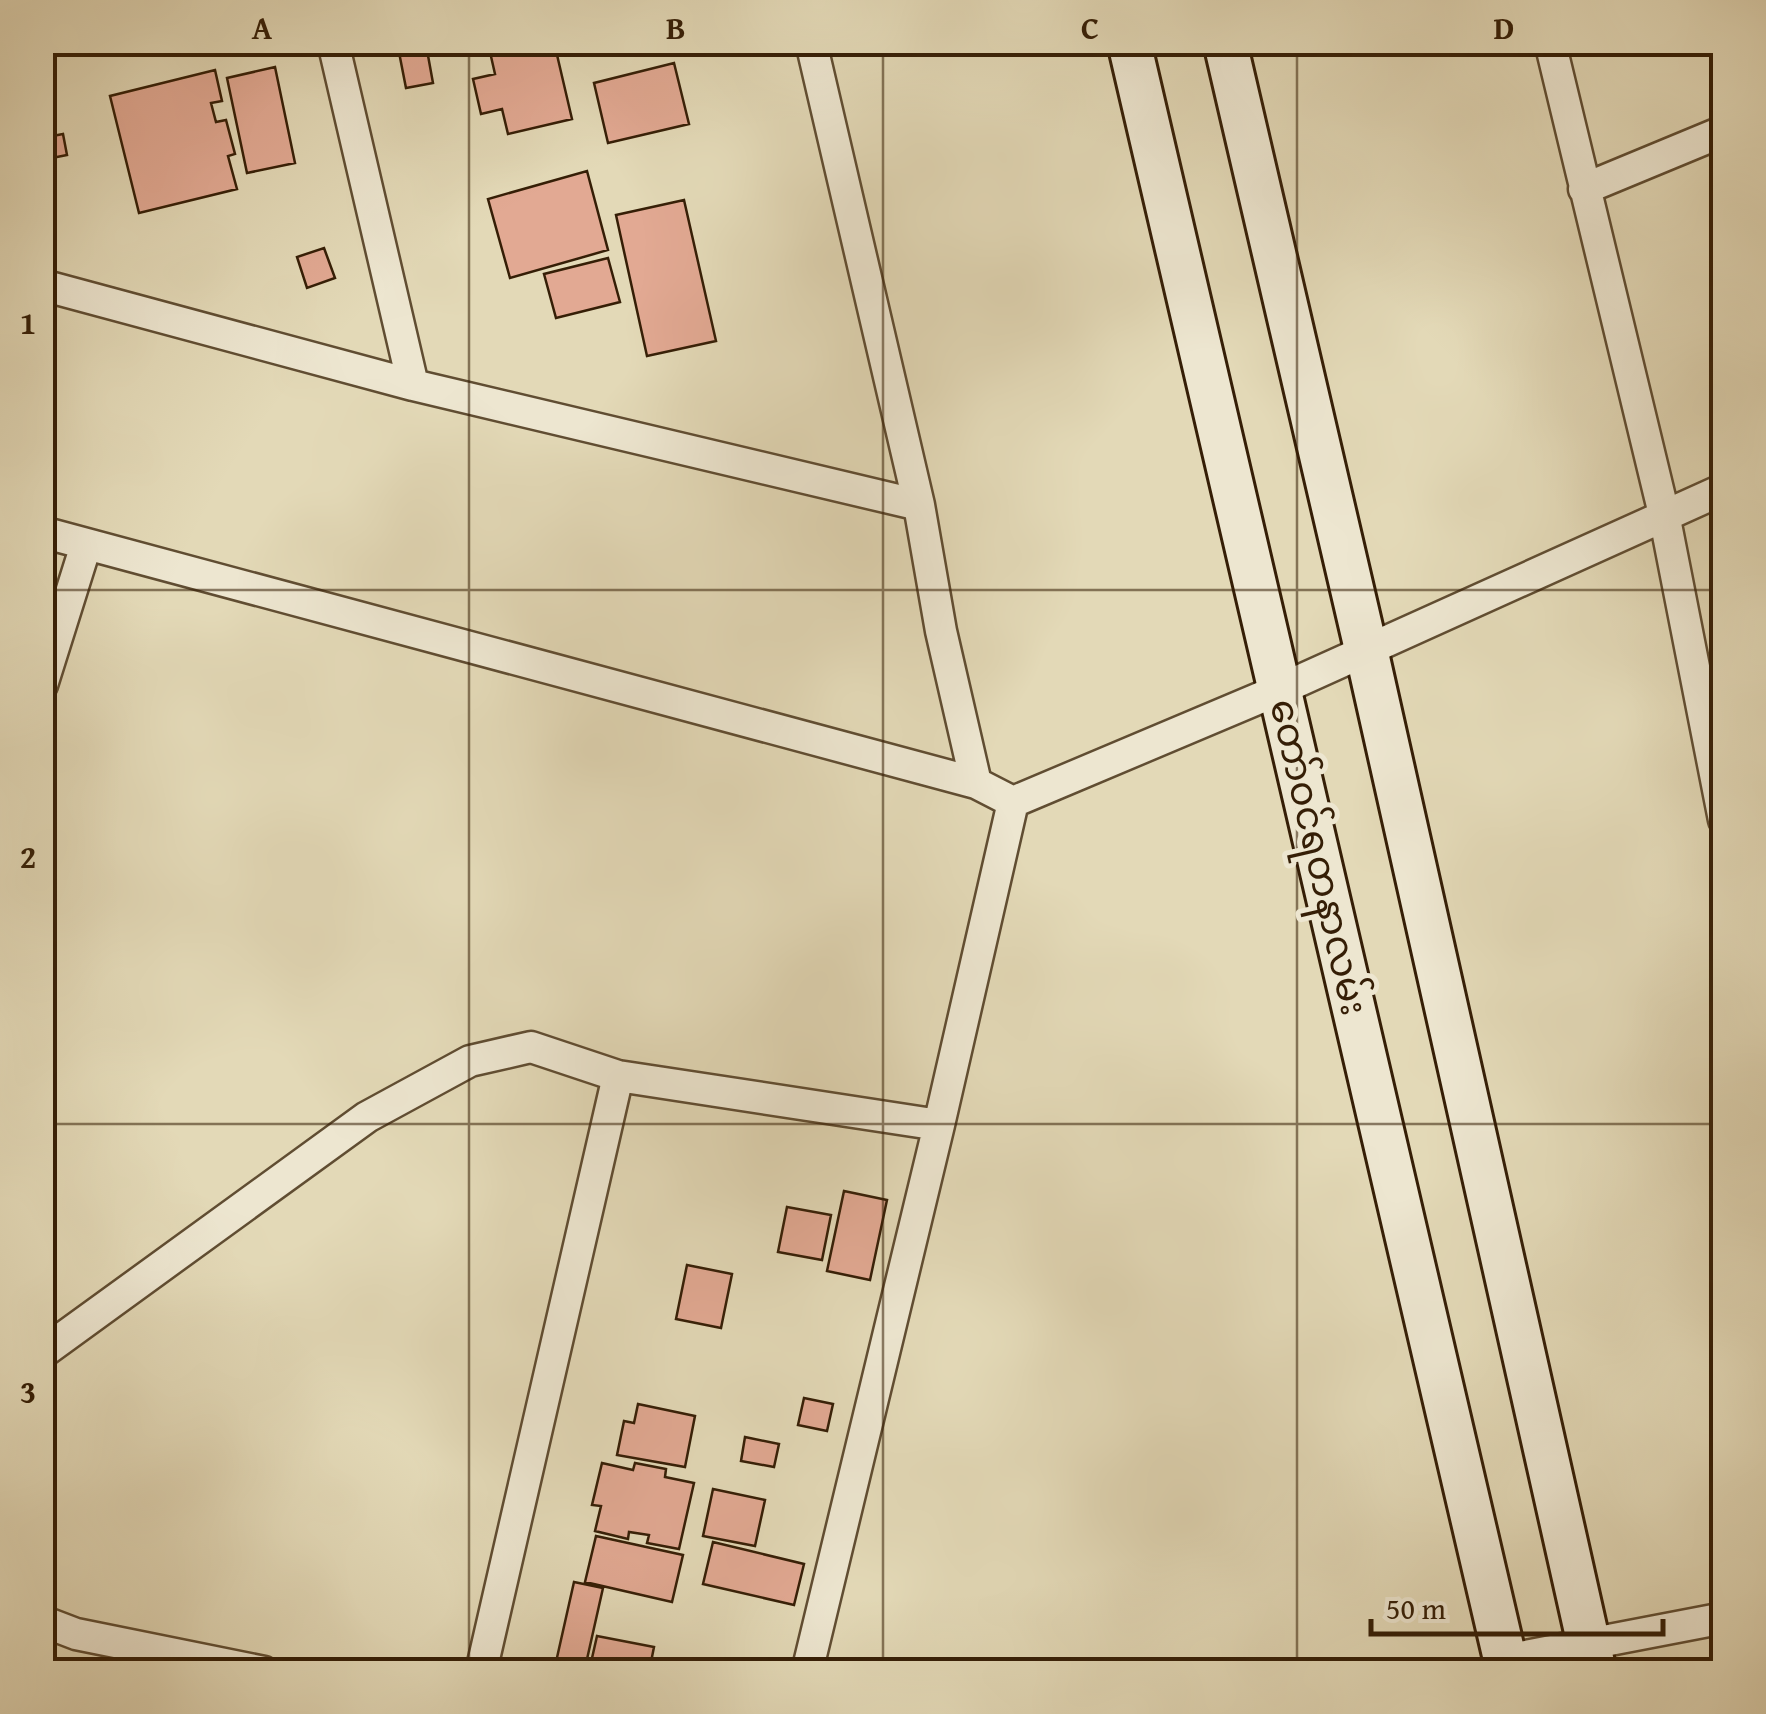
<svg xmlns="http://www.w3.org/2000/svg" width="1766" height="1714" font-family="'Gentium Book Plus','Noto Sans Myanmar',serif">
	<style>
		.building { fill: #e2a993; stroke: #351e06; stroke-width: 2.5 }
		.lines { fill: none; stroke-linecap: round; stroke-linejoin: round }
		.street-casing { stroke: #604d32; stroke-width: 35 }
		.secondary-casing { stroke: #351e06; stroke-width: 48 }
		.street { stroke: #ede6d0; stroke-width: 30 }
		.secondary { stroke: #ede6d0; stroke-width: 42 }
		.grid { fill: none; stroke: #351e06; stroke-width: 2.5; stroke-opacity: 0.55 }
		.labels { text-anchor: middle; stroke-width: 10; stroke-linejoin: round; paint-order: stroke }
		.street-label { font-size: 38px; fill: #351e06; stroke: #ede6d0 }
		.neatline { fill: none; stroke: #351e06; stroke-width: 4 }
		.grid-label { font-size: 32px; text-anchor: middle; font-weight: bold; fill: #351e06 }
	</style>
	<rect width="100%" height="100%" fill="#e3d9b7"/>
	<filter id="stains"><feTurbulence type="fractalNoise" baseFrequency=".002" numOctaves="4"/><feColorMatrix values="0 0 0 0 .2 0 0 0 0 .09 0 0 0 0 .02 0 0 0 .5 -.17"/></filter>
	<radialGradient id="worn" r=".72"><stop offset=".6" stop-color="#630" stop-opacity="0"/><stop offset="1" stop-color="#630" stop-opacity=".3"/></radialGradient>
	<path class="building" d="M397,42H467L427,50L433,83L406,88Z
		M529,42H554L572,119L508,134L502,109L481,114L473,79L495,74L490,52Z
		M674,63L689,124L608,143L594,83Z
		M275,67L295,163L247,173L227,78Z
		M215,70L222,101L211,103L216,122L226,120L235,154L228,156L237,189L139,213L110,96Z
		M63,134L67,155L42,160V138Z
		M587,171L608,250L510,278L488,199Z
		M684,200L716,341L647,356L616,215Z
		M324,248L335,278L307,288L297,257Z
		M608,258L620,302L556,318L544,274Z
		M844,1191L887,1200L870,1280L827,1271Z
		M787,1207L831,1215L822,1260L778,1252Z
		M687,1265L732,1274L721,1328L676,1319Z
		M804,1398L833,1404L827,1431L798,1425Z
		M638,1404L695,1416L685,1467L617,1455L624,1421L634,1423Z
		M745,1437L779,1444L774,1467L741,1461Z
		M602,1463L633,1470L635,1463L666,1469L665,1477L694,1483L679,1549L647,1543L649,1535L629,1532L628,1539L595,1531L601,1506L592,1505Z
		M713,1489L765,1500L755,1546L703,1536Z
		M596,1536L683,1555L672,1602L585,1582Z
		M713,1542L804,1564L794,1605L703,1584Z
		M574,1582L603,1588L585,1668L556,1662Z
		M597,1636L654,1647L649,1672H611L590,1667Z"/>
	<g class="lines">
		<defs>
			<path id="street" d="M333,42L413,385
				M811,42L919,505L941,631L976,783
				M1550,42L1664,514L1724,820
				M1584,189L1724,131
				M42,285L413,385L919,505
				M42,532L976,783L1013,802
				M42,685L86,545
				M1013,802L1281,689L1724,489
				M42,1353L367,1117L470,1061L531,1047L618,1076L939,1125
				M42,1621L76,1634L264,1672
				M1505,1660L1724,1618
				M481,1672L618,1076
				M807,1672L939,1125L1013,802"/>
			<path id="secondary" d="M1129,42L1508,1672
				M1225,42L1366,649L1595,1672"/>
		</defs>
		<use href="#street" class="street-casing"/>
		<use href="#secondary" class="secondary-casing"/>
		<use href="#street" class="street"/>
		<use href="#secondary" class="secondary"/>
	</g>
	<path class="grid" d="M469,42V1672M883,42V1672M1297,42V1672M42,590H1724M42,1124H1724"/>
	<g class="labels">
		<g class="street-label">
			<text transform="translate(1319 857) rotate(77)" y="13">တော်ဝင်ရတနာလမ်း</text>
		</g>
	</g>
	<rect width="1766" height="1714" fill="none" stroke="#e3d9b7" stroke-width="110"/>
	<path d="M1371 1619v15h292v-15" fill="none" stroke="#351e06" stroke-width="5"/>
	<text x="1386" y="1619" font-size="30" fill="#351e06" stroke="#ede6d0" stroke-width="8" paint-order="stroke">50 m</text>
	<rect x="55" y="55" width="1656" height="1604" class="neatline"/>
	<g class="grid-label">
		<text x="262" y="39">A</text>
		<text x="676" y="39">B</text>
		<text x="1090" y="39">C</text>
		<text x="1504" y="39">D</text>
		<text x="28" y="334">1</text>
		<text x="28" y="868">2</text>
		<text x="28" y="1403">3</text>
	</g>
	<rect width="100%" height="100%" filter="url(#stains)"/>
	<rect width="100%" height="100%" fill="url(#worn)"/>
</svg>
